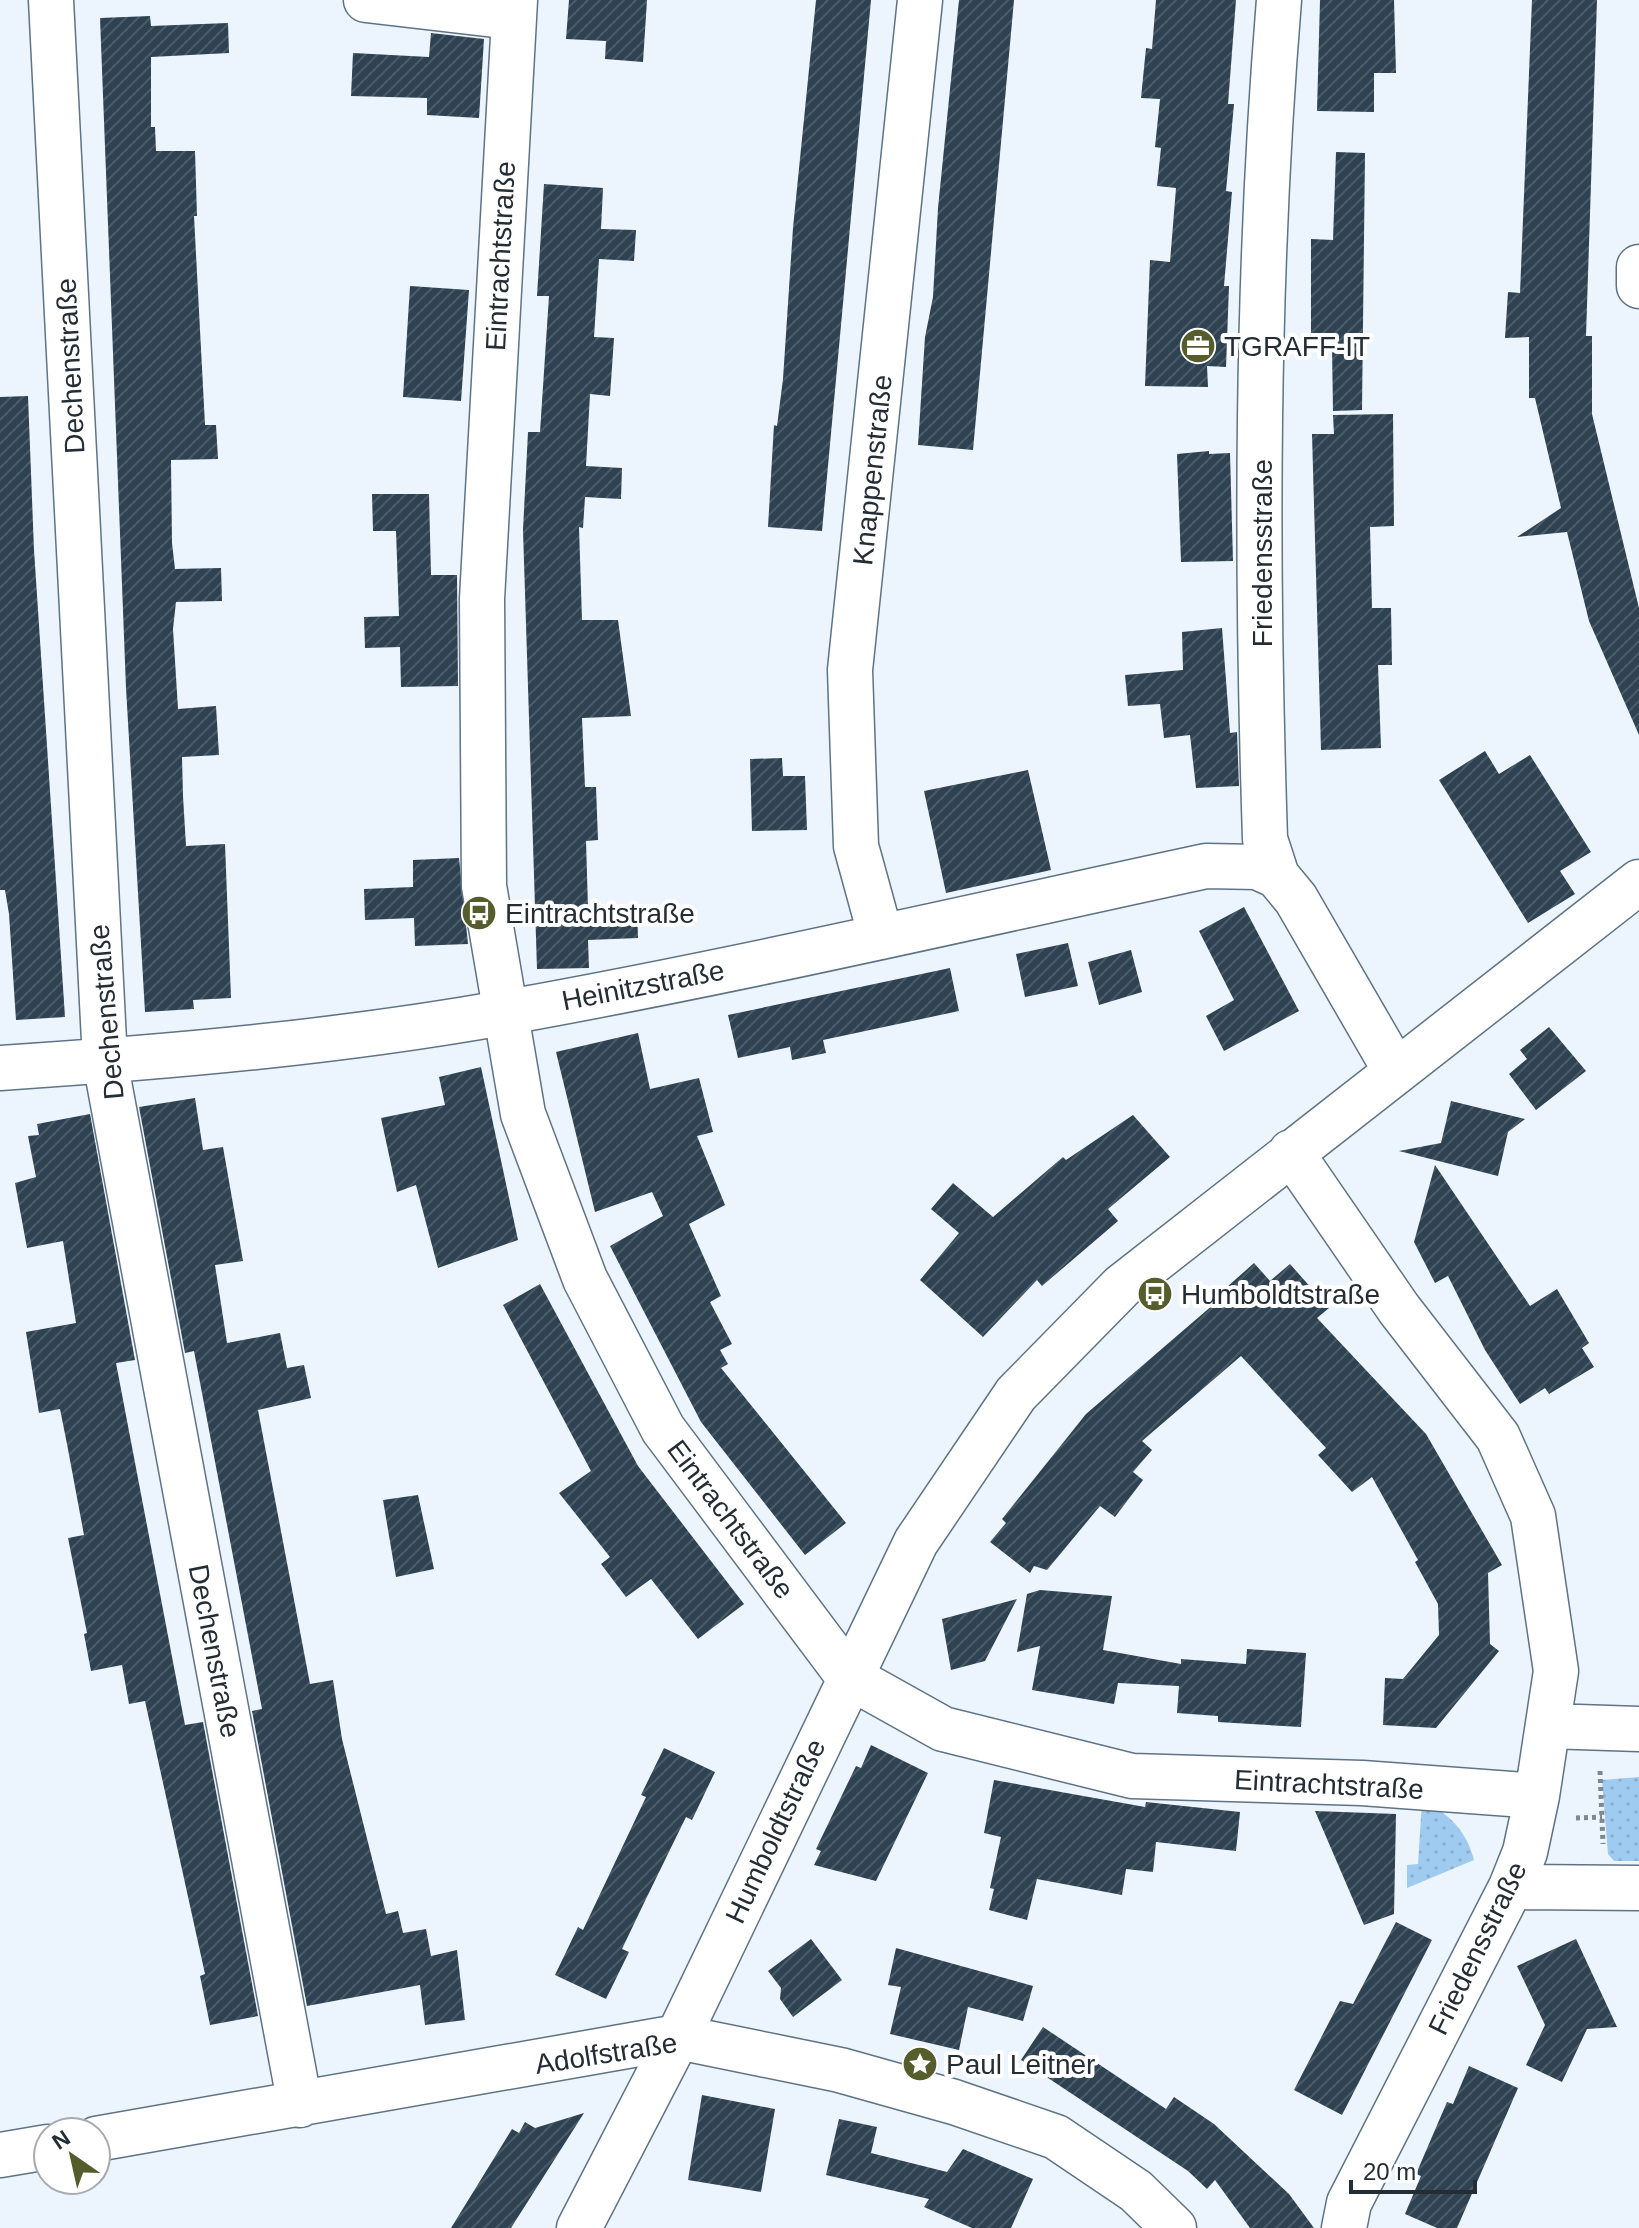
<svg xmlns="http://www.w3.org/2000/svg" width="1639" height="2228" font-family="Helvetica,sans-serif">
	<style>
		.grass { fill: url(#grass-dots) }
		.building { fill: url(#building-hatch) }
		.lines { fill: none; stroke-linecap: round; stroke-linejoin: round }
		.street-casing { stroke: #5e7385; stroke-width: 47 }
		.path { stroke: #7f8890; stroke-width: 5; stroke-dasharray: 4 4; stroke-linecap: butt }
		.street { stroke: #fff; stroke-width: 44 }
		.labels { text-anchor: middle; stroke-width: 8; stroke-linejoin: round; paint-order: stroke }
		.street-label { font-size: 28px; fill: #242d35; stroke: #fff }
		.poi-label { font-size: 28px; fill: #242d35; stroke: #fff; text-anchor: start }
	</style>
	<defs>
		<pattern id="grass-dots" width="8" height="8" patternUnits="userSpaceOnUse" patternTransform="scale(2)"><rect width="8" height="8" fill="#9fcbf1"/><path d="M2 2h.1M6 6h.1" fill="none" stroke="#89afcf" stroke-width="1.8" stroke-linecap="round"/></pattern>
		<pattern id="building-hatch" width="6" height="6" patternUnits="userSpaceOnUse" patternTransform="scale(2)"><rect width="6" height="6" fill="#2e4252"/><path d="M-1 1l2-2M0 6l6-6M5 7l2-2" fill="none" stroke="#4b5b68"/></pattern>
	</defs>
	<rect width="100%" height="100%" fill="#ecf5fd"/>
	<path class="grass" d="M1639,1777V1861H1614L1608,1854L1602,1780Z
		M1422,1802C1449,1812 1467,1832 1474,1860L1407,1888V1865L1418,1864Z"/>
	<path class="building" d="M569,0H647L643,62L605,59L606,41L566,39Z
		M816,0H871L822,531L768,527L774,425L777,426L783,379L793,228Z
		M959,0H1014L973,450L918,445L925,337L933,297L938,208Z
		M1156,0H1236L1228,104H1234L1226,191L1232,192L1224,286H1229L1226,367L1207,366L1208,387L1145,386L1150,260L1170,262L1176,188L1157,186L1161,148L1155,147L1160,99L1141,98L1146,48L1152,49Z
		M1320,0H1394L1396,73H1374V112L1317,111Z
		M1532,0H1597L1586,336H1592V414L1639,608V735L1589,621L1567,532L1517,537L1561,508L1535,398H1529V337L1505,338L1508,292L1520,293Z
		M150,16L151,26L228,23L229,53L151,57V127H155L156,151H195L197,216H194L205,425H216L218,459L171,460L172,543L175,569L221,568L222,601L176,602L173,629L178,709L216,706L219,755L182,757L183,796L186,846L225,844L231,998L193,1000L194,1009L145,1012L126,688L100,18Z
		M431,33L484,39L479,118L427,115V98L351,96L353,53L429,57Z
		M1336,152L1365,153L1362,410L1333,411L1332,348H1311V239L1333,240Z
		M544,184L603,188L601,229L636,230L634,261L599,259L594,337L614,338L610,396L590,394L586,466L622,468L621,499L585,497L583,528L579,527L582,620H618L631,716L582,718L585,787H596L598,840L586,841L588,908L637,907L638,938L588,940L589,968L537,969L523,530L528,432H540L549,296H537Z
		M410,286L469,290L461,401L403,397Z
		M28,396L34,550L65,1017L16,1020L9,914L5,890H0V397Z
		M1393,414L1394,526L1370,527L1372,608H1391L1392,665H1378L1381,748L1321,750L1312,434H1334L1333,415Z
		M1209,451V454L1230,453L1233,561L1181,562L1177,454Z
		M372,494H429L431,575H457L458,686L401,687L400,647L365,648L364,617L399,616L396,531H373Z
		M1222,628L1230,733L1237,732L1239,786L1196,788L1190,735L1164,738L1160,704L1128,706L1125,675L1183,670L1182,632Z
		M1485,751L1499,774L1530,755L1591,852L1560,871L1575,894L1528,923L1439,780Z
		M782,758L783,776H805L807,830L752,831L750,759Z
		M1028,770L1051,870L946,893L924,791Z
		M459,858L468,944L415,946L414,918L365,920L364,889L413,887V860Z
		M1244,907L1299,1011L1224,1051L1206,1016L1234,1000L1199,931Z
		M1068,943L1078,986L1025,997L1016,954Z
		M1131,950L1142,992L1099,1005L1088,962Z
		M950,968L959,1011L823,1040L826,1053L792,1060L790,1047L738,1058L728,1015Z
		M1549,1027L1586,1071L1536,1110L1509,1074L1527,1059L1520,1050Z
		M638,1033L650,1089L699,1078L713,1132L697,1136L725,1205L689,1224L721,1296L710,1302L732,1344L720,1350L728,1364L721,1368L846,1523L805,1555L701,1422L610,1246L663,1216L652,1192L595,1212L556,1052Z
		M481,1067L518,1240L438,1268L416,1185L397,1192L381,1118L445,1105L439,1077Z
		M195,1098L203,1150L223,1147L243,1261L215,1265L227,1343L280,1333L287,1368L304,1365L311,1398L258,1410L310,1684L333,1680L342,1739L386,1914L398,1911L403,1933L426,1929L431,1956L457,1950L465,2020L425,2025L420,1985L307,2006L252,1711L262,1709L194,1351L185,1353L139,1107Z
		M1451,1101L1525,1119L1508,1132L1498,1176L1399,1151L1441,1143Z
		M90,1114L135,1360L116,1363L185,1725L203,1722L258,2016L210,2025L200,1976L205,1974L145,1701L129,1704L122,1665L91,1671L84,1634L87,1633L68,1538L84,1535L67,1444L60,1409L39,1413L26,1332L76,1323L63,1241L27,1248L15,1183L36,1177L28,1136L39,1135L37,1124Z
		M1133,1115L1170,1157L1108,1209L1118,1221L1042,1286L1037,1280L983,1337L920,1280L959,1233L931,1209L953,1183L993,1217L1063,1157L1066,1160Z
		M1435,1165L1530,1306L1557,1289L1589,1343L1582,1348L1594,1367L1549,1394L1545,1388L1520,1404L1485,1350L1448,1276L1435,1283L1414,1242Z
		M1254,1263L1270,1281L1290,1264L1329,1308L1317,1318L1426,1434L1502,1565L1488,1573L1490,1644L1499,1651L1436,1728L1383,1725L1385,1678L1403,1679L1439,1635L1438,1604L1415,1562L1418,1560L1372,1477L1352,1492L1318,1455L1326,1448L1241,1356L1142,1441L1152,1450L1133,1472L1143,1480L1115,1517L1100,1506L1047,1570L1034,1566L1030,1573L990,1542L1006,1523L1002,1519L1086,1414L1221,1298L1218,1295Z
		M540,1284L638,1466L744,1604L698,1639L651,1579L626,1597L601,1564L610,1557L559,1493L591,1471L503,1305Z
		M418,1495L434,1569L396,1577L383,1500Z
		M1040,1590L1112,1596L1103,1650L1181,1664V1659L1246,1664L1247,1649L1306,1653L1301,1727L1218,1722V1716L1177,1713L1179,1686L1118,1683L1114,1704L1032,1690L1040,1646L1017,1652L1027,1594Z
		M1017,1599L985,1661L951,1670L942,1619Z
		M871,1745L928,1773L876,1881L814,1865L821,1851L816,1849L856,1766L861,1768Z
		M664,1748L715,1772L692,1820L686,1817L643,1905L622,1949L629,1952L606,1999L555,1975L578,1927L583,1930L646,1797L641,1795Z
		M994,1780L1145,1807L1146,1802L1240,1812L1236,1851L1156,1842L1153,1872L1126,1869L1122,1895L1037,1879L1027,1920L989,1910L994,1889L990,1888L1001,1837L984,1833Z
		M1315,1811L1396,1814L1394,1914L1364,1925Z
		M1396,1922L1432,1940L1342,2115L1294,2090L1340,2001L1353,2004Z
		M811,1939L842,1980L793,2017L780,1999L781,1988L768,1971Z
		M1576,1939L1617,2027L1587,2029L1562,2082L1526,2065L1545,2025L1517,1966Z
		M896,1948L1033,1986L1023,2021L968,2007L959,2050L890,2034L901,1987L888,1985Z
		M1043,2027L1166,2109L1174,2097L1214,2124L1289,2194L1314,2228H1250L1215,2180L1207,2189L1188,2171L1021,2060Z
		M1469,2066L1518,2088L1457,2228H1437L1405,2214L1421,2176L1416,2174L1447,2102L1453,2104Z
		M702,2095L775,2109L761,2192L688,2180Z
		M584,2113L511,2228H451L512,2129L519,2133L525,2122L535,2128Z
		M839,2119L877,2127L871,2153L947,2172L963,2149L1033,2179L1011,2228H972L924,2207L929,2199L826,2175Z"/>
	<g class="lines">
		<defs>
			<path id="street" d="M51,0L105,1061L300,2105
				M366,0L512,17
				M515,0L482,599L484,886L523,1114L585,1279L663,1429L848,1676L943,1729L1132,1776L1362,1783L1537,1796
				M1279,0C1256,278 1256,560 1265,839L1277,876L1296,899L1395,1070
				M1639,267V286
				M881,937L856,846L850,670L920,0
				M0,1068C169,1057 341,1042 508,1012C742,970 974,916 1206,866L1257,867L1277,876
				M1291,1152L1399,1309L1498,1437L1533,1516L1556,1671L1537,1796L1525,1852L1511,1887L1349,2203L1344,2228
				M1548,1726L1639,1729
				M1511,1887L1639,1888
				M96,2139L678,2037L840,2070L954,2102L1056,2137L1136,2191L1174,2228
				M0,2155L48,2147
				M579,2228L678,2037L916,1542L1016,1394L1122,1286L1639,882"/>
		</defs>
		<use href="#street" class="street-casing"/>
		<path class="path" d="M1600,1771L1603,1844
			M1576,1818L1602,1817"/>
		<use href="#street" class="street"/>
	</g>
	<defs>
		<symbol id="office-disc" viewBox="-11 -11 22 22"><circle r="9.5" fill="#555d2c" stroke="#fff"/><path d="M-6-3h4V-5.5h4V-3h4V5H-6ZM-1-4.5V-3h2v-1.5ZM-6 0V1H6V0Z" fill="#fff"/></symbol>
		<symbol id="bus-disc" viewBox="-11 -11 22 22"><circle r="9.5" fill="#555d2c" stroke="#fff"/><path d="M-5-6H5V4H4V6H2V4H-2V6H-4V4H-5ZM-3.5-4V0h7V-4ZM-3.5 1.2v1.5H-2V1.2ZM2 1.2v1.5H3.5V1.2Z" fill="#fff"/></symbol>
		<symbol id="sight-disc" viewBox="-11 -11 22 22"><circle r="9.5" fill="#555d2c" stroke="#fff"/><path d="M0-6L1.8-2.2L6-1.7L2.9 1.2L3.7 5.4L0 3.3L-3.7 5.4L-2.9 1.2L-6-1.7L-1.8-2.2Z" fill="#fff"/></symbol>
	</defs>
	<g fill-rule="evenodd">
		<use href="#office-disc" x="1178" y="326" width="40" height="40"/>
		<use href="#bus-disc" x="459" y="893" width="40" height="40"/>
		<use href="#bus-disc" x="1135" y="1274" width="40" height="40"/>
		<use href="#sight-disc" x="900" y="2044" width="40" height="40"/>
	</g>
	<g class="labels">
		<g class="street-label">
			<text transform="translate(500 256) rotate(-87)" y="10">Eintrachtstraße</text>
			<text transform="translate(70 366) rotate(-93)" y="10">Dechenstraße</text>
			<text transform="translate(872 470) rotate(-84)" y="10">Knappenstraße</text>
			<text transform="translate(1262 553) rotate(-90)" y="10">Friedensstraße</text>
			<text transform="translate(643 985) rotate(-11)" y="10">Heinitzstraße</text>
			<text transform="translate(106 1012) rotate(-95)" y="10">Dechenstraße</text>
			<text transform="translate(731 1519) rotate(53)" y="10">Eintrachtstraße</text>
			<text transform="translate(215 1651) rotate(79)" y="10">Dechenstraße</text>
			<text transform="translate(1329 1784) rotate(3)" y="10">Eintrachtstraße</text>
			<text transform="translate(775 1831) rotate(-65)" y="10">Humboldtstraße</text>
			<text transform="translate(1477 1948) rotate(-64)" y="10">Friedensstraße</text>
			<text transform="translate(606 2053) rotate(-9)" y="10">Adolfstraße</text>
		</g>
		<g class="poi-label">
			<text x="1224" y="356">TGRAFF-IT</text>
			<text x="505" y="923">Eintrachtstraße</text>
			<text x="1181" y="1304">Humboldtstraße</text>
			<text x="946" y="2074">Paul Leitner</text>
		</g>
	</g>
	<g transform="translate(72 2156) rotate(326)"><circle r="38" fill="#ffffff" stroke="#a7abae" stroke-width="2"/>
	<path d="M0-6L14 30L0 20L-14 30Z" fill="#555d2c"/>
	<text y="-12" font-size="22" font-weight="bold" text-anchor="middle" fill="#242d35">N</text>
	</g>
	<path d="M1351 2180v12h124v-12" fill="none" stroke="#242d35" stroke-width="4"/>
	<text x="1363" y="2180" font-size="24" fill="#242d35" stroke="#ffffff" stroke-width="6" paint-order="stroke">20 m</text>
</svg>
